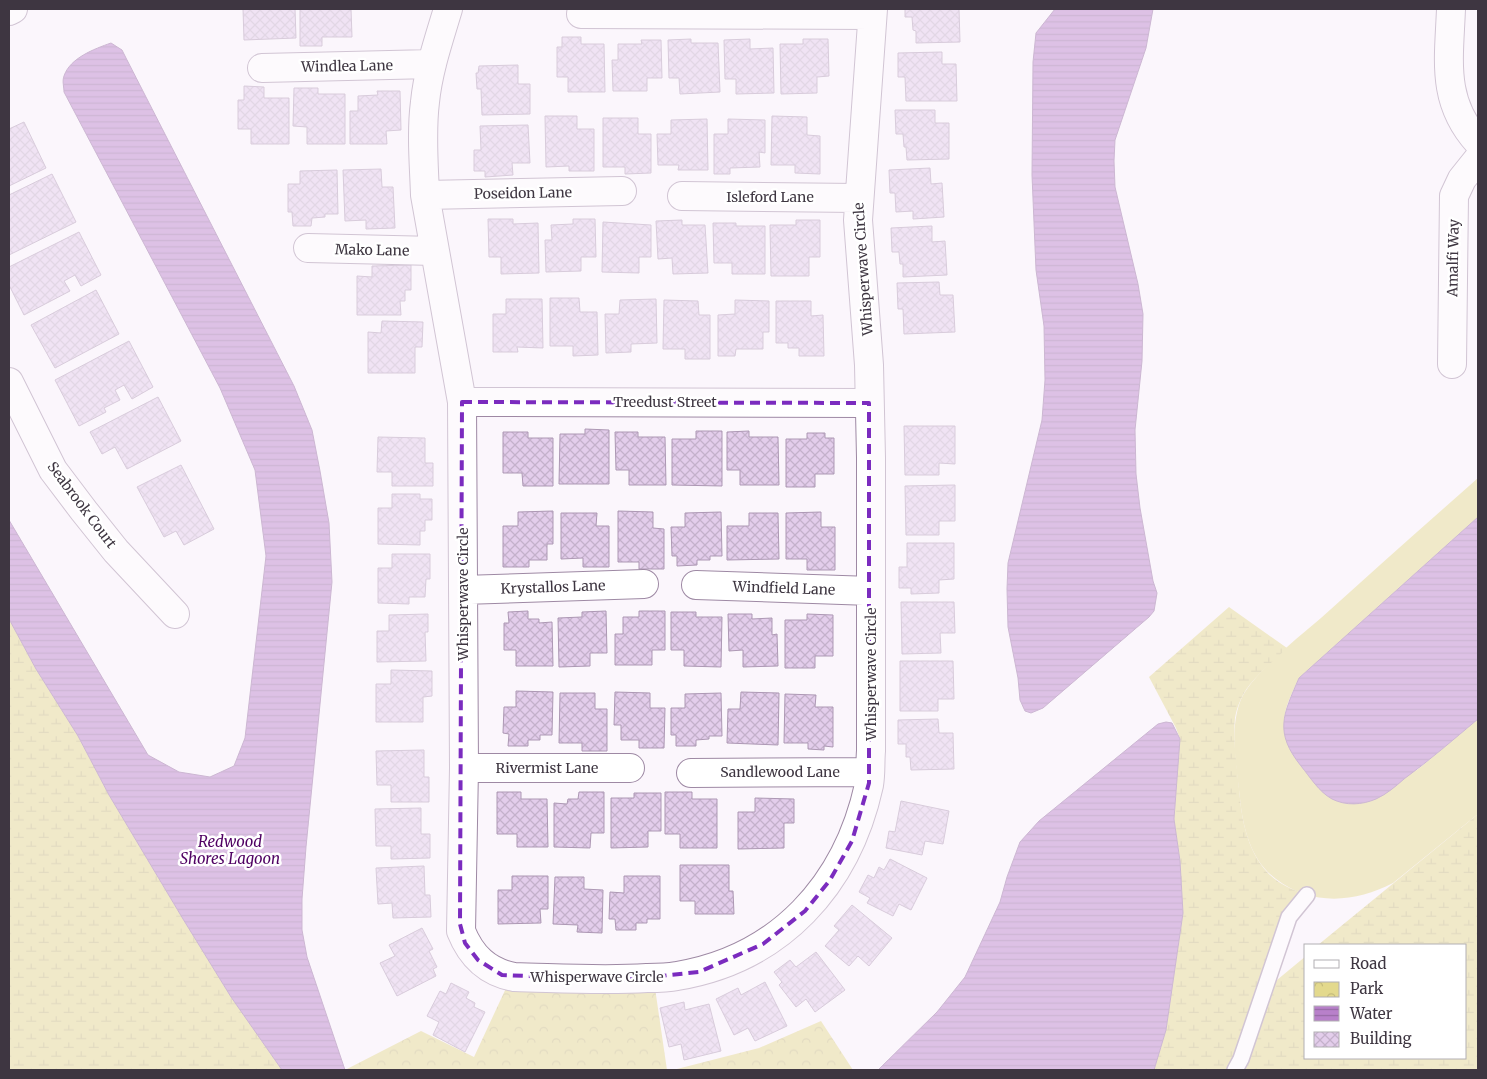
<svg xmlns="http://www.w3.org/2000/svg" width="1487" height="1079" font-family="Merriweather,serif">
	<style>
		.grass { fill: #e3d98d }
		.wetland { fill: url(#wetland-marsh) }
		.park { fill: url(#park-crowns) }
		.water { fill: url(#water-rules); stroke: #936aa1 }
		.building { fill: url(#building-cross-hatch); stroke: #ad98b4 }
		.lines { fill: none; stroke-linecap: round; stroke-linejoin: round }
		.lane-casing { stroke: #9e89a4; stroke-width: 18 }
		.street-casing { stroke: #9e89a4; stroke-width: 30 }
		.lane { stroke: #fff; stroke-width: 15 }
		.street { stroke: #fff; stroke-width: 28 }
		.marked { fill: none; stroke: #7b2cbf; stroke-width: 4; stroke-dasharray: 10 6; stroke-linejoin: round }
		.labels { text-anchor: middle; stroke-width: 5; stroke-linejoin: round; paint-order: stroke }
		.street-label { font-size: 14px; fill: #3e3641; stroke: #fff }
		.water-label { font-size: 15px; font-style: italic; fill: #4f0162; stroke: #fff }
	</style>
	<defs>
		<pattern id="wetland-marsh" width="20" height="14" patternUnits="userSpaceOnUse" patternTransform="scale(1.25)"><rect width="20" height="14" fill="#e3d98d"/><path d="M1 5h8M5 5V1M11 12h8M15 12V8" fill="none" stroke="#c4bb7b"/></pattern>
		<pattern id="park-crowns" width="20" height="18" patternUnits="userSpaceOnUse" patternTransform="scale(1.25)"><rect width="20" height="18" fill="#e3d98d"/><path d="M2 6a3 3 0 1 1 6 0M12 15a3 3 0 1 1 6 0" fill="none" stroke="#c4bb7b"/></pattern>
		<pattern id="water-rules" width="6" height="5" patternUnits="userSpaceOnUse" patternTransform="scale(1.25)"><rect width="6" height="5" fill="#b880ca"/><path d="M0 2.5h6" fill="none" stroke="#976aa6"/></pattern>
		<pattern id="building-cross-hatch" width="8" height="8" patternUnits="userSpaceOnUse" patternTransform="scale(1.25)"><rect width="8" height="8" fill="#e3cdeb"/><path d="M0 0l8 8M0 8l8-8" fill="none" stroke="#c4b1cb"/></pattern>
	</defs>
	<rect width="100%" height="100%" fill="#fbf6fc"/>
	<path class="grass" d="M1478,478V517L1299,678C1294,689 1287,702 1285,714C1279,748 1303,767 1322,791L1417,770L1478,719V814L1393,883C1355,903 1311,906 1276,879C1251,861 1243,828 1240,799C1237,768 1229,732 1240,702C1249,676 1299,637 1321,618C1373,571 1426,524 1478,478Z"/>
	<path class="wetland" d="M1229,607L1287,648C1271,664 1250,679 1241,699C1238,705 1236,712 1235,718C1233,738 1236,759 1238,779C1240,797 1241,815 1246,832C1250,847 1257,861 1267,872C1278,884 1293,890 1307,895L1266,989L1306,956V1058H1466V945H1318L1478,814V1070H1154L1166,1030L1183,913L1180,861L1174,819L1180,739L1176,728L1149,677Z
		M9,619L36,669L78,736L109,795L183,919L231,997L282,1070H9Z"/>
	<path class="park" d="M507,986L655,988L667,1070H345L421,1031L474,1057Z
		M821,1021L853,1070H673L759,1048Z"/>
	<path class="water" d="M1055,9H1153L1146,48L1115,140L1114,161L1115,187L1138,284L1143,314L1142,361L1135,430L1136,474L1140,508L1153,581L1157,593L1154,611L1149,617L1043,708L1031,713L1025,711L1020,700L1018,678L1008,627L1007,589L1008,563L1042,420L1045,380L1044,326L1036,270L1032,175L1033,62L1036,33Z
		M111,43L122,50L126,58L294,386L312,430L320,471L329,523L332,582L306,847L302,899V930L307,957L345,1070H282L231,997L183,919L109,795L78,736L36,669L9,619V520L148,755L179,772L210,777L234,766L245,738L266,556L255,470L220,388L64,92C64,87 62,81 64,76C70,58 94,49 111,43Z
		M1478,517V719C1454,739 1430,760 1404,779C1396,786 1387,794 1376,799C1362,805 1346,806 1332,799C1319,792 1310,777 1301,766C1274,732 1283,715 1299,678Z
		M1166,722L1172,723L1180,739L1174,819L1180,861L1183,913L1166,1030L1154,1070H878L937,1012L965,977L1000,902L1007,877L1020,842L1039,821L1158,724Z"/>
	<path class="building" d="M243,9H295L296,38L244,40Z
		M300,9H351L352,37H322V46H300Z
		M905,9H959L960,42L916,43V31L913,30L912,17H905Z
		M562,37H581V44H604L605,92H568V77H557V47H562Z
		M691,39V43H718L720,92L680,94L679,78H669L668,40Z
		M750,39V49L773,48L774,93L736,94V79H725L724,40Z
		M803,39H828L829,76L817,77V93L781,94L780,44H803Z
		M641,40H661L662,78H647V91H613L612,60H618V44H642Z
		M942,52V64H956L957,101H906L905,77H898V53Z
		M518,65V84H530V114L482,115L481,89H477L476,73H478L479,66Z
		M244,86L264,87V98H289V144H251V129H238V100H244Z
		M294,88H318V94H345V144H307V127L293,126Z
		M377,91H400L401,130L386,131L387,144H350V111H358V96L378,95Z
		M895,110H935V123H949V159L907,160L906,147H904L903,134H896Z
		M545,116H577V129H594V171H569V166L546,167Z
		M772,116L807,117V135L820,136V174L795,173V165H771Z
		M603,118H638V134H651V173L625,174V167H603Z
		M707,119L708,170H678L679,165H658L657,134H671V120Z
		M728,119L765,120V153L759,152L760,167L730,168V174H714V134H728Z
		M24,122L46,168L9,186V129Z
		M528,125L530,163H512L513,175L485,177V171H474V150H481L480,126Z
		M930,168L931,184L942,183L944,217L913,219V211L896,212L895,193H890L889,170Z
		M381,169L382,187H393L395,228L366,229V220L345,221L343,170Z
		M337,170L338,214H325V217L312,218L311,226H293L292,212H288V184H300V171Z
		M52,174L76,222L9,255V195Z
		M488,219H513V224L538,223L539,273L501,274V257H489Z
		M573,219H595L596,257H581V271L546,272L545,240H552L551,225L573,224Z
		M682,220V225H705L708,273L673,274L672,258L658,259L656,221Z
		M796,220H820V257H809V276H771L770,225H796Z
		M603,222L651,225V257H639V273L602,272Z
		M713,223H736V226H765V274H732V263H714Z
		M932,226V242L945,241L947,275L903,277V264H900L899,252H892L891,228Z
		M79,232L101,275L81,286L75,275L64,281L70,291L24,315L9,285V267Z
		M411,265V290H405V301H400L401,315H357V276L372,277V266Z
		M939,282L940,295H953L955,332L904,334L903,309H898L897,283Z
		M96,290L119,334L55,368L31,325Z
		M550,298H579L580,312H597L598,355L573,356V346H550Z
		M506,299H542L543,348L517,347L518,352H493V314H506Z
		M656,299L657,343L631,344V352L606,353L605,314H619L620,300Z
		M664,300L698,301L699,315H710V359H685V349H663Z
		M735,300L769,301V332H763V349H736L735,356H718V315L735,314Z
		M776,301H811V316L823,315L824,356H799V348H788V343H776Z
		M382,321L423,322L422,347H415V373H368V332L381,333Z
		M129,341L153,387L132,399L124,385L115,390L120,400L104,408L106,412L79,426L55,380Z
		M158,397L181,441L127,469L115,447L102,454L90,432Z
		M904,426H955V464L939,463V475H905Z
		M585,429L609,430V484H559L560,434H585Z
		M696,431H722V486L672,485V439H696Z
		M749,431V437H778L779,485H740V470H727V432Z
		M503,432H528V438H553V486H523L522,473H503Z
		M615,432H638V437H665L666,485H629V470H616Z
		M807,433H825V438H834V474H815V487H786V439H807Z
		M378,437L425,438V463H433V486H392V472H377Z
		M181,465L214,529L184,545L176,531L164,537L137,487Z
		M955,485V521H939V535H906L905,486Z
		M392,494H420V499H432V520H425V531H420V545L378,544V508H392Z
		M553,511V544H547V560H529V567H503V526H518V512Z
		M618,511L653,512V528L664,529V569H639V562H618Z
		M721,512L722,556H710V560H697V565L677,566V556H672L671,527H685V513Z
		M821,512V527H835V570H807V559H786V513Z
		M561,513H597L596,526H609V567H583V558L561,559Z
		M749,513H778L779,559L727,560V526H749Z
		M907,543H954V579L939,580V593L911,594V588H899V567H907Z
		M392,554H430V579H426L425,597H409V604L378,603V568H392Z
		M901,602H954L955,633H940L941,653L902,654Z
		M528,611V619H539V623L552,622L553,666H516V650H504V623H509L508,612Z
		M606,611L607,653H590V666L559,667L558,618L582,617V612Z
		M639,611H665V650H652V665H615V634H623V617H639Z
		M671,612H696V617H722L721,667L684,666V650H671Z
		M428,614V632H425L426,661L377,662V631H389V615Z
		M728,614H752V619L772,618V635L777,634L778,666L743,667V650L729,651Z
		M807,614L833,615V656H815V668H785V620H807Z
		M900,661H953L954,699H938V711H900Z
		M391,670L432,671V696L423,697V722H376V684H391Z
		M516,691L553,692L552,735H540V740H528V746H508L509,734L503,733L504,707H516Z
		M615,692L650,693V708H665L664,748H639V740H621V725H614Z
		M741,692L779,693L778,745L727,743L728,709H740Z
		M560,693H595V709H607V751H582V743H559Z
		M721,693L722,736H709V739L696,740V746H676V735H671V708H685V694Z
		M785,694L816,695L815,707H833V747L824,746V750L808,749V743H784Z
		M938,719L939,733H953L954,769L911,770L910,757H906V744H898V720Z
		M424,750V777H429V802H391V785H377L376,751Z
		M497,792H521V799H547L548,847H517V834H497Z
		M579,792H604V833H591L590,848L554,847V803L567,804L568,799H578Z
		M665,792H692V799H717V848H680V834H665Z
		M634,793H661V831H648V847L611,848V798H634Z
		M755,798L794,799V823H784V848L738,849V812H755Z
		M901,801L949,811L943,844L925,841L922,855L886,848L889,831L895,832Z
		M421,808V834H430V858L391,859V846H376L375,809Z
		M890,859L927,878L911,910L899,904L893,916L867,903L870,898L859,892L868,875L874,878L879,867L884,870Z
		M680,865H729V891H733L734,914H695V901H680Z
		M424,866L425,895H430L431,917L393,918L392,903L378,904L376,868Z
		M512,876H548V909H540L541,923L498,924V890H512Z
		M624,876H660V919H647V923H636V930H616L615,919H609L610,892L624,893Z
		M555,877H584V889L603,890L602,933L577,932L578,925L553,924Z
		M852,905L892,938L869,966L858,956L849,966L825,946L839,930L834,926Z
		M422,928L433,949L429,951L437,967L433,969L436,976L397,996L380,963L395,956L389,945Z
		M816,952L845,990L815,1012L806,999L796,1007L779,985L782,982L774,972L790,960L796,967Z
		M765,982L787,1026L755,1041L748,1028L734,1035L716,999L738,988L741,995Z
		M451,983L469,992L466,998L475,1003L474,1007L485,1012L465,1052L433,1035L439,1022L427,1016L440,991L446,994Z
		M684,1002L685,1010L709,1004L721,1051L684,1060L681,1044L669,1047L660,1008Z"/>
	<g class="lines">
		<defs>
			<path id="lane" d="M1235,1070L1241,1059L1289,917L1307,895"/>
			<path id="street" d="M448,9C439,39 428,71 425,102C421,133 424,165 425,195L462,402L464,768L461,931C471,956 487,972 514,977C558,978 602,981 647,978C657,978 667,978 677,976C780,959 847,885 869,785C871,774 870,762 871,751V458L869,365L858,220L873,9
				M1451,9C1449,60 1441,101 1478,142
				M9,11L13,9
				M581,14L872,15
				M262,68L432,64
				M425,195L622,191
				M682,196L858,198
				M308,248L435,251
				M1452,364L1454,196L1462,179L1478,159
				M9,382L53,470L84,511L116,551L175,614
				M462,402L869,403
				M696,585L871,591
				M463,590L644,584
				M464,768H630
				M691,773L870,772"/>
		</defs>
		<use href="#lane" class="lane-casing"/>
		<use href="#street" class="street-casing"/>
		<use href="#lane" class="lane"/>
		<use href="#street" class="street"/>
	</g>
	<path d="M0 0H1487V1079H0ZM462,402L869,403V783L852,841L830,880L805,911L763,944L699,972L622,980L502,975L478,960L465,943L460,924Z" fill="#fbf6fc" fill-opacity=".55" fill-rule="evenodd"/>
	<path class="marked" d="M462,402L869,403V783L852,841L830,880L805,911L763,944L699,972L622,980L502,975L478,960L465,943L460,924Z"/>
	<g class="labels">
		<g class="street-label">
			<text transform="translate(347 66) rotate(-1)" y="5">Windlea Lane</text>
			<text transform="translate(523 193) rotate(-1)" y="5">Poseidon Lane</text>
			<text x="770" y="202">Isleford Lane</text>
			<text transform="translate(372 250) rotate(1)" y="5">Mako Lane</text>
			<text transform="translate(1453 258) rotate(-89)" y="5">Amalfi Way</text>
			<text transform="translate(863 269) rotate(-94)" y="5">Whisperwave Circle</text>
			<text x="665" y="407">Treedust Street</text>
			<text transform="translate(82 505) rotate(53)" y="5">Seabrook Court</text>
			<text transform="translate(553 587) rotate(-2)" y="5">Krystallos Lane</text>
			<text transform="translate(784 588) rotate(2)" y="5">Windfield Lane</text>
			<text transform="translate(463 594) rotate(-90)" y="5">Whisperwave Circle</text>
			<text transform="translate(871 674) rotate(-90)" y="5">Whisperwave Circle</text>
			<text x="547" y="773">Rivermist Lane</text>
			<text x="780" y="777">Sandlewood Lane</text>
			<text x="597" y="982">Whisperwave Circle</text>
		</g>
		<g class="water-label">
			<text x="230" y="847">Redwood<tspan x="230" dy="17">Shores Lagoon</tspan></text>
		</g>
	</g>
	<rect width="1487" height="1079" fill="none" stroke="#3e3641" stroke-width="20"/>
	<rect x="1304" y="944" width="162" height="115" fill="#ffffff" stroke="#b2afb3"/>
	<rect x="1314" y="960" width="25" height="8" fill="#ffffff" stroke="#b2afb3"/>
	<text x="1350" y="969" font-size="15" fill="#3e3641">Road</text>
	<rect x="1314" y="982" width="25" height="15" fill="url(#park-crowns)" stroke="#b2afb3"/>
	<text x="1350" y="994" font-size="15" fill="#3e3641">Park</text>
	<rect x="1314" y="1006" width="25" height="15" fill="url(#water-rules)" stroke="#b2afb3"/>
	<text x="1350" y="1019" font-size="15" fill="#3e3641">Water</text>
	<rect x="1314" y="1032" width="25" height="15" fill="url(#building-cross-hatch)" stroke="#b2afb3"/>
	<text x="1350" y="1044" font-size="15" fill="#3e3641">Building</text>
</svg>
